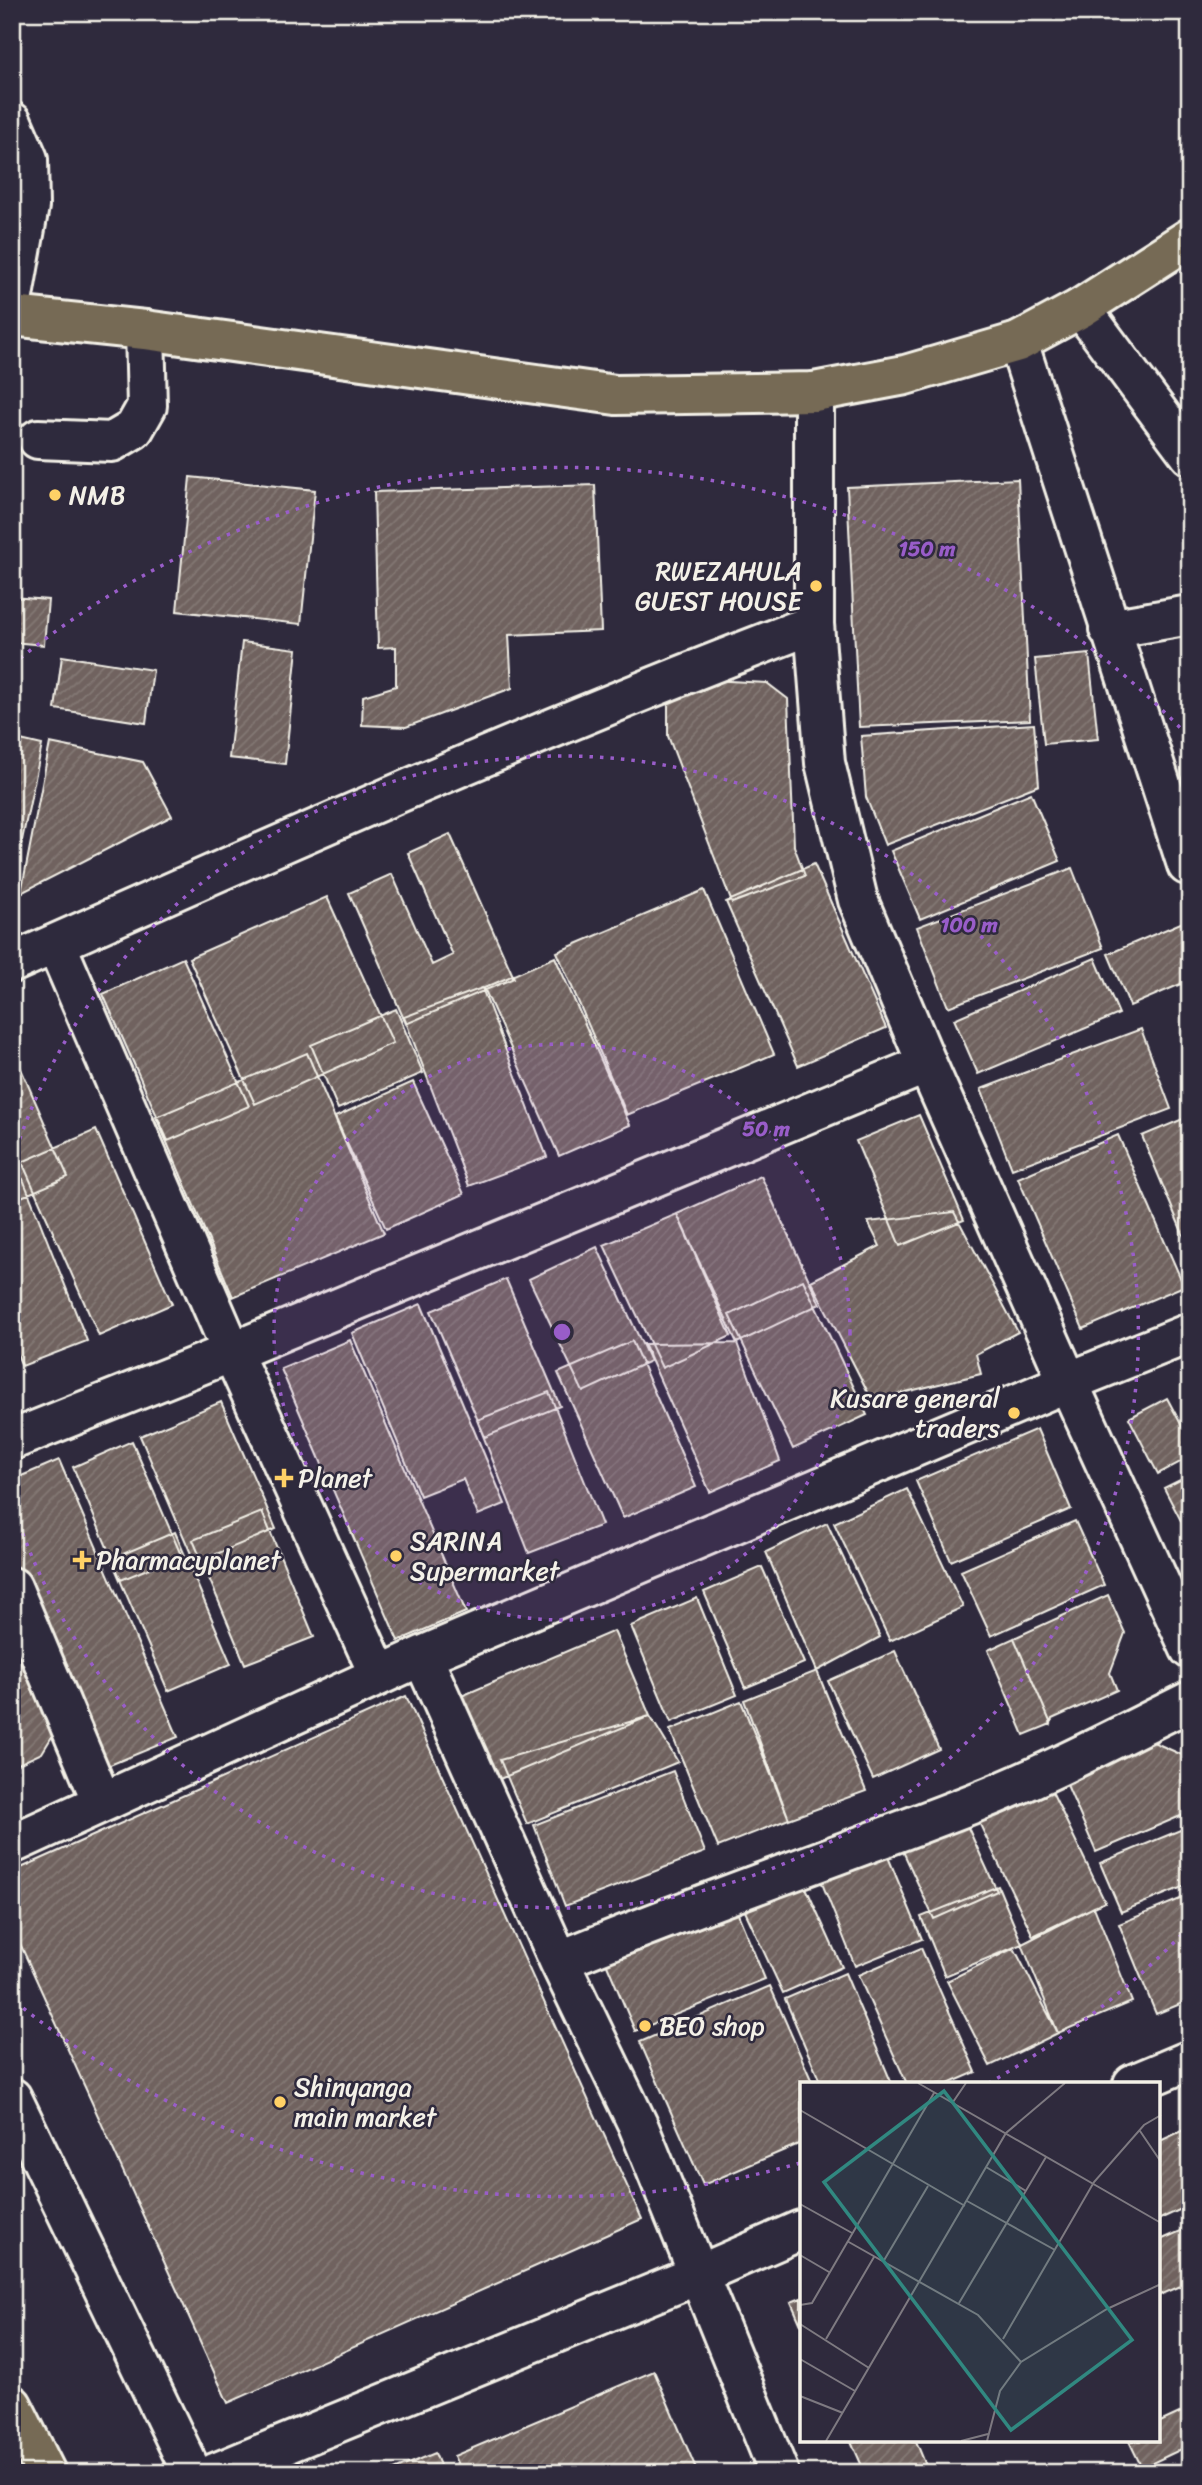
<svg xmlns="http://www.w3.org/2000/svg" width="1202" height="2485" font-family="Sriracha,sans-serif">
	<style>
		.building { fill: url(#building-hatch); stroke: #f4f1e8; stroke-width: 2 }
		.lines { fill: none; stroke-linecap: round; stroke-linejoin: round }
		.minor-casing { stroke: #f4f1e8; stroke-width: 44 }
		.major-casing { stroke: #f4f1e8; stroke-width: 44 }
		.highway-casing { stroke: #f4f1e8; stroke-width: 44 }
		.minor { stroke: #2f2a3d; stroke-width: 38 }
		.major { stroke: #766a54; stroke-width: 38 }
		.highway { stroke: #766a54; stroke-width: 38 }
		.ring { fill: none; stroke: #995dc9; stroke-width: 3.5; stroke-dasharray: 3.5 7 }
		.poi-dot { fill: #ffd166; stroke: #2f2a3d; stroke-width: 2.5 }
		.labels { text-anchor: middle; stroke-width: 5; stroke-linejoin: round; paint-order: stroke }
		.poi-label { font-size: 26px; fill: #f4f1e8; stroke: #2f2a3d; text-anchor: start }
		.inset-road { fill: none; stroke: #7e7a81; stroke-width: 2 }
		.view { fill: #318880; fill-opacity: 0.15; stroke: #318880; stroke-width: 3.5 }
		.inset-edge { fill: none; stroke: #f4f1e8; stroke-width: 3.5 }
		.centre { fill: #995dc9; stroke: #2f2a3d; stroke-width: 3.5 }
		.ring-label { font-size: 21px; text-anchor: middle; font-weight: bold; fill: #995dc9; stroke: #2f2a3d; stroke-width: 5; stroke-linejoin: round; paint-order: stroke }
	</style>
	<defs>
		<pattern id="building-hatch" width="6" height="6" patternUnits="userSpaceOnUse" patternTransform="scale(1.75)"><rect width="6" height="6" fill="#6f625e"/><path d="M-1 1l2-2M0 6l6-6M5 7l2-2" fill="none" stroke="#847975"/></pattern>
	</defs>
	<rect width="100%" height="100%" fill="#2f2a3d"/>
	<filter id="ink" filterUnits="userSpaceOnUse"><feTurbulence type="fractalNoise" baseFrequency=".0143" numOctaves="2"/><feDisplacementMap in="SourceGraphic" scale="14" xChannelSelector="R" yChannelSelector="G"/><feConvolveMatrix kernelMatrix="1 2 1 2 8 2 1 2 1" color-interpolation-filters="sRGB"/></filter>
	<g filter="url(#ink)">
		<path class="building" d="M190,477L315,490L301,624L177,611Z
			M1018,479L1030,720L859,727L847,487Z
			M595,485L601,631L509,635L512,688L406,727L362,725L363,696L396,686V647L378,648L374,492Z
			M12,597L48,600L44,645L12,642Z
			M242,642L297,649L285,764L229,758Z
			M1089,654L1098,739L1044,744L1035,659Z
			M62,656L153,670L146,723L55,709Z
			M710,680L767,683L788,699L794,846L805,876L732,903L668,736V699Z
			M1034,724L1039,785L885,845L866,797L861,736Z
			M12,738L42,745L12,888Z
			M50,743L143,762L172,816L21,893Z
			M1031,793L1060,861L920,919L891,851Z
			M450,834L514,978L406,1024L349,893L392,874L432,965L453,955L408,853Z
			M814,864L886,1028L798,1066L726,902Z
			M1072,868L1103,948L948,1007L917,927Z
			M704,890L774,1054L627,1115L557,952Z
			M327,897L393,1043L255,1104L189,958Z
			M1190,919V980L1130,1006L1108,954Z
			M555,957L630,1125L559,1156L484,988Z
			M183,958L249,1106L168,1141L103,994Z
			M1095,958L1119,1014L978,1074L954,1019Z
			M482,988L547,1157L469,1186L404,1017Z
			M396,1009L423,1073L338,1109L311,1045Z
			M1141,1029L1171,1109L1012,1169L981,1089Z
			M12,1048L68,1177L12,1201Z
			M307,1053L384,1233L233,1297L156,1117Z
			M413,1082L464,1194L386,1229L335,1117Z
			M919,1115L964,1220L900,1246L856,1141Z
			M1190,1116V1251L1142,1136Z
			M96,1130L172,1304L99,1336L22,1162Z
			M1118,1135L1184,1286L1083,1329L1018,1178Z
			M761,1176L820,1304L737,1343L677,1214Z
			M23,1179L87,1341L22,1366L12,1342V1183Z
			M954,1212L1018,1332L976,1354L981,1374L872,1400L811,1281L880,1246L868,1222Z
			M677,1214L731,1336L662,1368L604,1245Z
			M597,1247L650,1361L583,1392L529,1279Z
			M506,1279L560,1406L485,1437L431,1311Z
			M803,1280L867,1415L793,1449L729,1315Z
			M421,1304L505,1504L478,1515L463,1479L420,1496L352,1333Z
			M350,1340L466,1612L398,1641L281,1369Z
			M632,1341L696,1487L623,1518L558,1373Z
			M737,1343L780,1461L710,1492L644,1344Z
			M549,1392L602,1525L529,1553L477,1420Z
			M1167,1398L1190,1441V1457L1158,1474L1129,1418Z
			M221,1402L276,1529L195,1563L140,1436Z
			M1037,1429L1071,1509L951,1561L916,1481Z
			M132,1441L181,1555L121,1580L73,1467Z
			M59,1460L178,1737L98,1770L12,1571V1480Z
			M1190,1475V1538L1164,1488Z
			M907,1489L963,1607L890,1641L834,1523Z
			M262,1512L314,1637L245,1664L193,1540Z
			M1075,1521L1104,1585L991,1636L961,1571Z
			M827,1523L880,1637L817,1671L766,1552Z
			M175,1532L231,1664L168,1691L111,1559Z
			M762,1567L804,1663L745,1688L704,1592Z
			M1108,1595L1125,1633L1110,1673L1117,1690L1052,1719L1051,1724L1014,1638Z
			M697,1598L737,1695L671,1722L631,1626Z
			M12,1619L59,1725L42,1753L12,1767Z
			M614,1631L650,1716L495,1781L459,1697Z
			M1014,1638L1051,1724L1024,1735L988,1650Z
			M895,1651L939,1749L873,1779L828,1681Z
			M817,1671L866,1791L789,1819L744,1700Z
			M406,1696L642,2219L228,2403L12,1926V1872Z
			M741,1701L789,1819L718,1847L670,1730Z
			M650,1716L678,1762L527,1824L500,1760Z
			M1151,1741L1189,1758L1190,1812L1096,1852L1064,1778Z
			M673,1771L705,1852L565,1906L534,1825Z
			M1048,1783L1105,1902L1033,1936L976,1816Z
			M965,1821L997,1891L934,1919L902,1849Z
			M1190,1826V1884L1121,1912L1100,1863Z
			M884,1847L922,1939L855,1966L818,1873Z
			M803,1881L842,1967L783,1993L744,1909Z
			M998,1886L1022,1944L945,1976L921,1917Z
			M1190,1895V2000L1156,2014L1119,1924Z
			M733,1902L765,1979L635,2031L603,1955Z
			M1094,1907L1132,2002L1058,2033L1022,1944Z
			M921,1948L976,2072L948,2084H907L858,1975Z
			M1014,1948L1058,2033L990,2066L947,1981Z
			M845,1973L892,2084H821L785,1999Z
			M770,1986L813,2084H801V2143L703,2185L640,2042Z
			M1190,2127V2205L1158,2220V2142Z
			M1190,2227V2282L1158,2296V2241Z
			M801,2298V2325L791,2302Z
			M654,2371L698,2473H461L454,2456Z
			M1190,2408V2445L1142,2468L1129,2441H1158V2423Z
			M851,2441H916L929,2473H865Z
			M435,2453L443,2473H387Z"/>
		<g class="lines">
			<defs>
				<path id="minor" d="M12,122L28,159L29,206L12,302
					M1081,308L1190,455
					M1018,342L1187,865
					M814,392V624L825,763L858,900L927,1064L1068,1382L1190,1649
					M38,439L112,442L134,429L147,406L145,330
					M1109,629L1190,615
					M56,944L232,1352L379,1675
					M12,963C277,845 543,727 814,624
					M12,1440L232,1352L927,1064
					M12,1587L102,1802
					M422,1656L559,1961L638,2125L779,2473
					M12,1844L422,1656L1068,1382L1190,1333
					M559,1961C696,1904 836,1857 974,1803C1048,1774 1119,1736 1190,1701
					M1133,2084L1190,2060
					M12,2098L192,2473
					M215,2473L700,2274L801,2230"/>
				<path id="major" d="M12,2405L46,2473"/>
				<path id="highway" d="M12,316L145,330L616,395L814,392L905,375L1018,342L1081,308L1190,238"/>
			</defs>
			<use href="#minor" class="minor-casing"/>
			<use href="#major" class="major-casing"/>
			<use href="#highway" class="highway-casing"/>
			<use href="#minor" class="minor"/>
			<use href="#major" class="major"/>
			<use href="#highway" class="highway"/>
		</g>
	</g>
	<circle cx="562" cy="1332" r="288" fill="#995dc9" fill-opacity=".12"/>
	<g class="ring">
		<circle cx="562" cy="1332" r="288"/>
		<path d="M13 1159A576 576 0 1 1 13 1505"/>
		<path d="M1189 1927A864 864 0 0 1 987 2084M800 2163A864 864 0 0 1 12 1999M12 665A864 864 0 0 1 1189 737"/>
	</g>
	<g class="poi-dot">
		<circle cx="55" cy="495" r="7"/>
		<circle cx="816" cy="586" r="7"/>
		<circle cx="1014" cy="1413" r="7"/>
		<path d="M280.5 1467.5h7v7h7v7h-7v7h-7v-7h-7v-7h7z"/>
		<circle cx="396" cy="1556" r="7"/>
		<path d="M78.5 1549.5h7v7h7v7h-7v7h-7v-7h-7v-7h7z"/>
		<circle cx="645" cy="2026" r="7"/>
		<circle cx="280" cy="2102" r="7"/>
	</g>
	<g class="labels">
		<g class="poi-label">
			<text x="69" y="504">NMB</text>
			<text x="802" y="580" text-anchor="end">RWEZAHULA<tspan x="802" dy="30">GUEST HOUSE</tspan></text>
			<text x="1000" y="1407" text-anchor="end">Kusare general<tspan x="1000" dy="30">traders</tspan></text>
			<text x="298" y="1487">Planet</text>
			<text x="410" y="1550">SARINA<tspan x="410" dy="30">Supermarket</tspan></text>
			<text x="96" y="1569">Pharmacyplanet</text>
			<text x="659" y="2035">BEO shop</text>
			<text x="294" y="2096">Shinyanga<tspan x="294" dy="30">main market</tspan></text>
		</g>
	</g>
	<g transform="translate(800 2082)">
		<rect width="360" height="360" fill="#2f2a3d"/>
		<path class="inset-road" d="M118,1L361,141M153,20L166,1M0,28L165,124M340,49L361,80M186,85L226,109M167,119L255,168M0,122L52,151M47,159L178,233L221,280M0,173L29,190M83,180L128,104M159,221L246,75M0,223L12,221L134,11M0,242L69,286M26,257L74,175M203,257L294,100L344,43L361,33M0,277L55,309M0,314L43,331M26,359L206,51L265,1M161,359L188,352M187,359L200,309L221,280L307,227L361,202"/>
		<path class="view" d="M144,9L332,258L211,348L24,100Z"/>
		<rect width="360" height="360" class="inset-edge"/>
	</g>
	<circle cx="562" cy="1332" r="10" class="centre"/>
	<g class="ring-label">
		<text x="927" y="556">150 m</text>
		<text x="969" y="932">100 m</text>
		<text x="766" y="1136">50 m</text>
	</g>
	<rect width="1202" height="2485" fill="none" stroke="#2f2a3d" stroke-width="42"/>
	<rect x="21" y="21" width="1160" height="2443" fill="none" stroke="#f4f1e8" stroke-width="2.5" filter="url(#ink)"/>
</svg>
